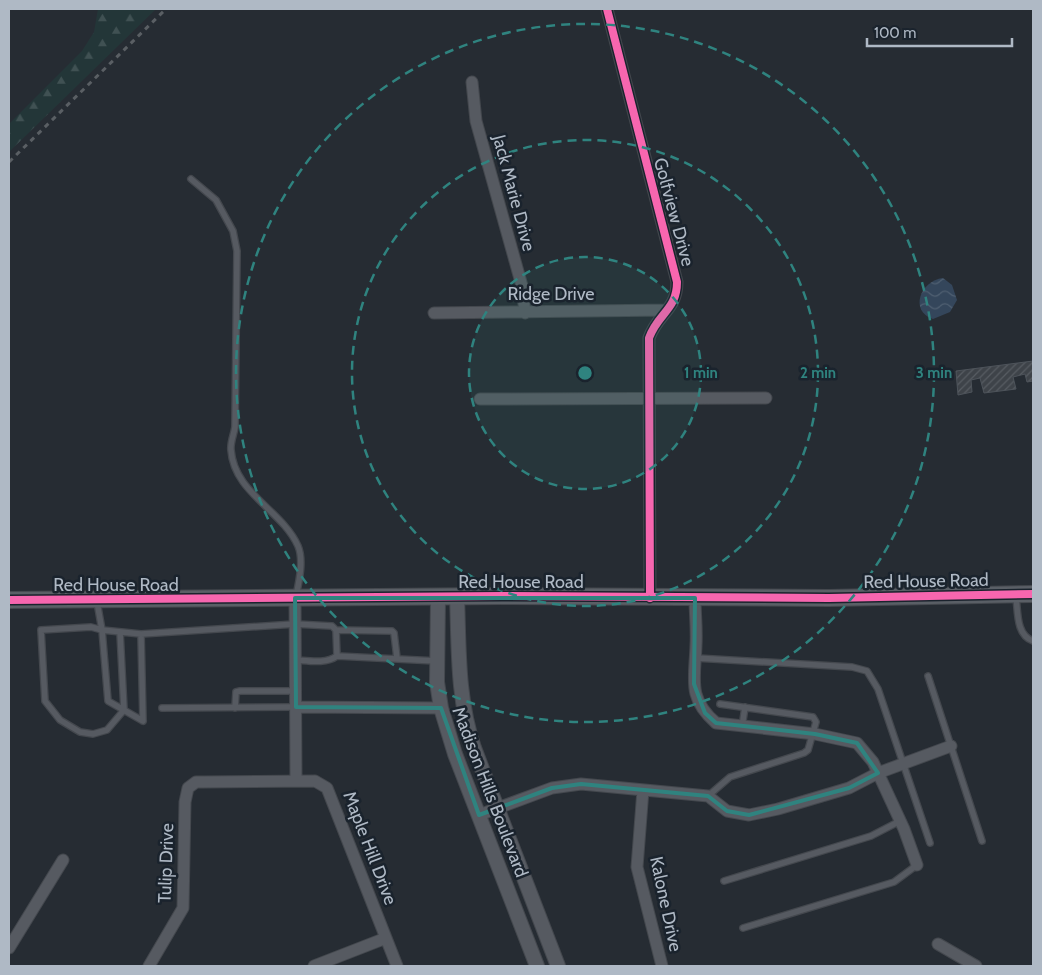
<svg xmlns="http://www.w3.org/2000/svg" width="1042" height="975" font-family="Cabin,sans-serif">
	<style>
		.forest { fill: url(#forest-firs) }
		.water { fill: url(#water-waves) }
		.building { fill: url(#building-hatch); stroke: #4e545b }
		.lines { fill: none; stroke-linecap: round; stroke-linejoin: round }
		.service-casing { stroke: #44484e; stroke-width: 8 }
		.minor-casing { stroke: #44484e; stroke-width: 13 }
		.tertiary-casing { stroke: #44484e; stroke-width: 16 }
		.secondary-casing { stroke: #44484e; stroke-width: 18 }
		.service { stroke: #565a61; stroke-width: 5.5 }
		.minor { stroke: #565a61; stroke-width: 11 }
		.tertiary { stroke: #565a61; stroke-width: 14 }
		.secondary { stroke: #5a5f66; stroke-width: 16 }
		.rail { stroke: #5a5f64; stroke-width: 3; stroke-dasharray: 5 5; stroke-linecap: butt }
		.cycleway-casing { stroke: #1a232d; stroke-width: 11 }
		.cycleway { stroke: #f766af; stroke-width: 8 }
		.marked { fill: none; stroke: #2f837f; stroke-width: 4; stroke-linejoin: round }
		.ring { fill: none; stroke: #2f837f; stroke-width: 2.5; stroke-dasharray: 9 6 }
		.labels { text-anchor: middle; stroke-width: 5; stroke-linejoin: round; paint-order: stroke }
		.street-label { font-size: 18px; fill: #afb9c5; stroke: #1a232d }
		.centre { fill: #2f837f; stroke: #1a232d; stroke-width: 2.5 }
		.ring-label { font-size: 15px; text-anchor: middle; font-weight: bold; fill: #2f837f; stroke: #1a232d; stroke-width: 5; stroke-linejoin: round; paint-order: stroke }
	</style>
	<defs>
		<pattern id="forest-firs" width="22" height="20" patternUnits="userSpaceOnUse" patternTransform="scale(1.25)"><rect width="22" height="20" fill="#233638"/><path d="M5 1l3.5 6h-7zM16 11l3.5 6h-7z" fill="#405153"/></pattern>
		<pattern id="water-waves" width="16" height="10" patternUnits="userSpaceOnUse" patternTransform="scale(1.25)"><rect width="16" height="10" fill="#34465b"/><path d="M0 5q4-4 8 0t8 0" fill="none" stroke="#4f5f71"/></pattern>
		<pattern id="building-hatch" width="6" height="6" patternUnits="userSpaceOnUse" patternTransform="scale(1.25)"><rect width="6" height="6" fill="#3e4349"/><path d="M-1 1l2-2M0 6l6-6M5 7l2-2" fill="none" stroke="#575c62"/></pattern>
	</defs>
	<rect width="100%" height="100%" fill="#262c33"/>
	<path class="forest" d="M98,9H156L9,152V124L82,51L94,32Z"/>
	<path class="water" d="M943,278L952,285L957,300L950,312L933,319C909,311 920,281 943,278Z"/>
	<path class="building" d="M1033,361V381L1027,382L1025,374L1013,377L1016,389L984,393L980,378L971,380L972,392L958,395L956,371Z"/>
	<g class="lines">
		<defs>
			<path id="service" d="M191,179L216,200L233,231L237,251L235,427C234,434 230,443 231,450C234,493 282,510 298,546C304,560 299,582 296,596
				M1016,597C1018,612 1016,635 1033,641
				M97,602L102,630L108,701L143,721
				M336,630L337,656
				M120,632L124,710L107,730L93,734L80,732L60,720L45,701L41,630L91,627L102,630L141,634L295,624L332,626L336,630L392,631L394,633L397,658
				M141,634L143,721
				M696,658L852,667L867,671L878,689L930,843
				M296,660C310,661 326,664 337,656L437,661
				M928,676L982,841
				M162,708L296,707
				M235,708L236,692L240,691H296
				M742,727L745,707
				M708,796L730,777L804,753L808,750L816,722L813,717L720,704
				M724,881L871,836L900,821
				M743,928L894,882L917,865"/>
			<path id="minor" d="M607,9L677,282C677,310 658,313 649,338L650,598
				M472,82L476,121L522,286L525,313
				M434,313L667,310
				M480,399L766,398
				M295,598L296,780
				M695,598C695,614 697,629 696,645C695,679 687,698 716,723L815,734L857,743L873,762L904,829L917,865
				M296,707L441,708
				M643,790L637,867L662,966
				M479,815L552,788L581,784L708,796L727,811L749,815L778,809L849,788L878,773L951,746
				M938,944L976,966
				M9,948L63,860
				M149,966L183,908L185,802L188,788L196,782H203L315,781L327,788L397,966
				M314,966L386,938"/>
			<path id="tertiary" d="M457,597C459,648 457,698 474,748L558,966
				M438,598L437,682L441,708L455,754L537,966"/>
			<path id="secondary" d="M9,600L501,596L829,598L1033,594"/>
		</defs>
		<use href="#service" class="service-casing"/>
		<use href="#minor" class="minor-casing"/>
		<use href="#tertiary" class="tertiary-casing"/>
		<use href="#secondary" class="secondary-casing"/>
		<use href="#service" class="service"/>
		<use href="#minor" class="minor"/>
		<use href="#tertiary" class="tertiary"/>
		<use href="#secondary" class="secondary"/>
		<path class="rail" d="M9,162L166,9"/>
		<defs>
			<path id="cycleway" d="M607,9L677,282C677,310 658,313 649,338L650,598
				M9,600L501,596L829,598L1033,594"/>
		</defs>
		<use href="#cycleway" class="cycleway-casing"/>
		<use href="#cycleway" class="cycleway"/>
	</g>
	<path class="marked" d="M295,598H695L694,684L705,713L716,723L815,734L857,743L878,773L849,788L749,815L727,811L708,796L581,784L552,788L479,815L441,708L296,707Z"/>
	<circle cx="585" cy="373" r="116" fill="#2f837f" fill-opacity=".12"/>
	<g class="ring">
		<circle cx="585" cy="373" r="116"/>
		<circle cx="585" cy="373" r="233"/>
		<circle cx="585" cy="373" r="349"/>
	</g>
	<g class="labels">
		<g class="street-label">
			<text transform="translate(514 193) rotate(75)" y="6">Jack Marie Drive</text>
			<text transform="translate(674 212) rotate(75)" y="6">Golfview Drive</text>
			<text x="551" y="300">Ridge Drive</text>
			<text transform="translate(926 581) rotate(-1)" y="6">Red House Road</text>
			<text x="521" y="588">Red House Road</text>
			<text x="116" y="591">Red House Road</text>
			<text transform="translate(490 792) rotate(69)" y="6">Madison Hills Boulevard</text>
			<text transform="translate(370 848) rotate(69)" y="6">Maple Hill Drive</text>
			<text transform="translate(166 863) rotate(-88)" y="6">Tulip Drive</text>
			<text transform="translate(666 904) rotate(78)" y="6">Kalone Drive</text>
		</g>
	</g>
	<circle cx="585" cy="373" r="8" class="centre"/>
	<g class="ring-label">
		<text x="701" y="378">1 min</text>
		<text x="818" y="378">2 min</text>
		<text x="934" y="378">3 min</text>
	</g>
	<rect width="1042" height="975" fill="none" stroke="#afb9c5" stroke-width="20"/>
	<path d="M867 38v8h145v-8" fill="none" stroke="#afb9c5" stroke-width="2.5"/>
	<text x="874" y="38" font-size="15" fill="#afb9c5" stroke="#1a232d" stroke-width="4" paint-order="stroke">100 m</text>
</svg>
